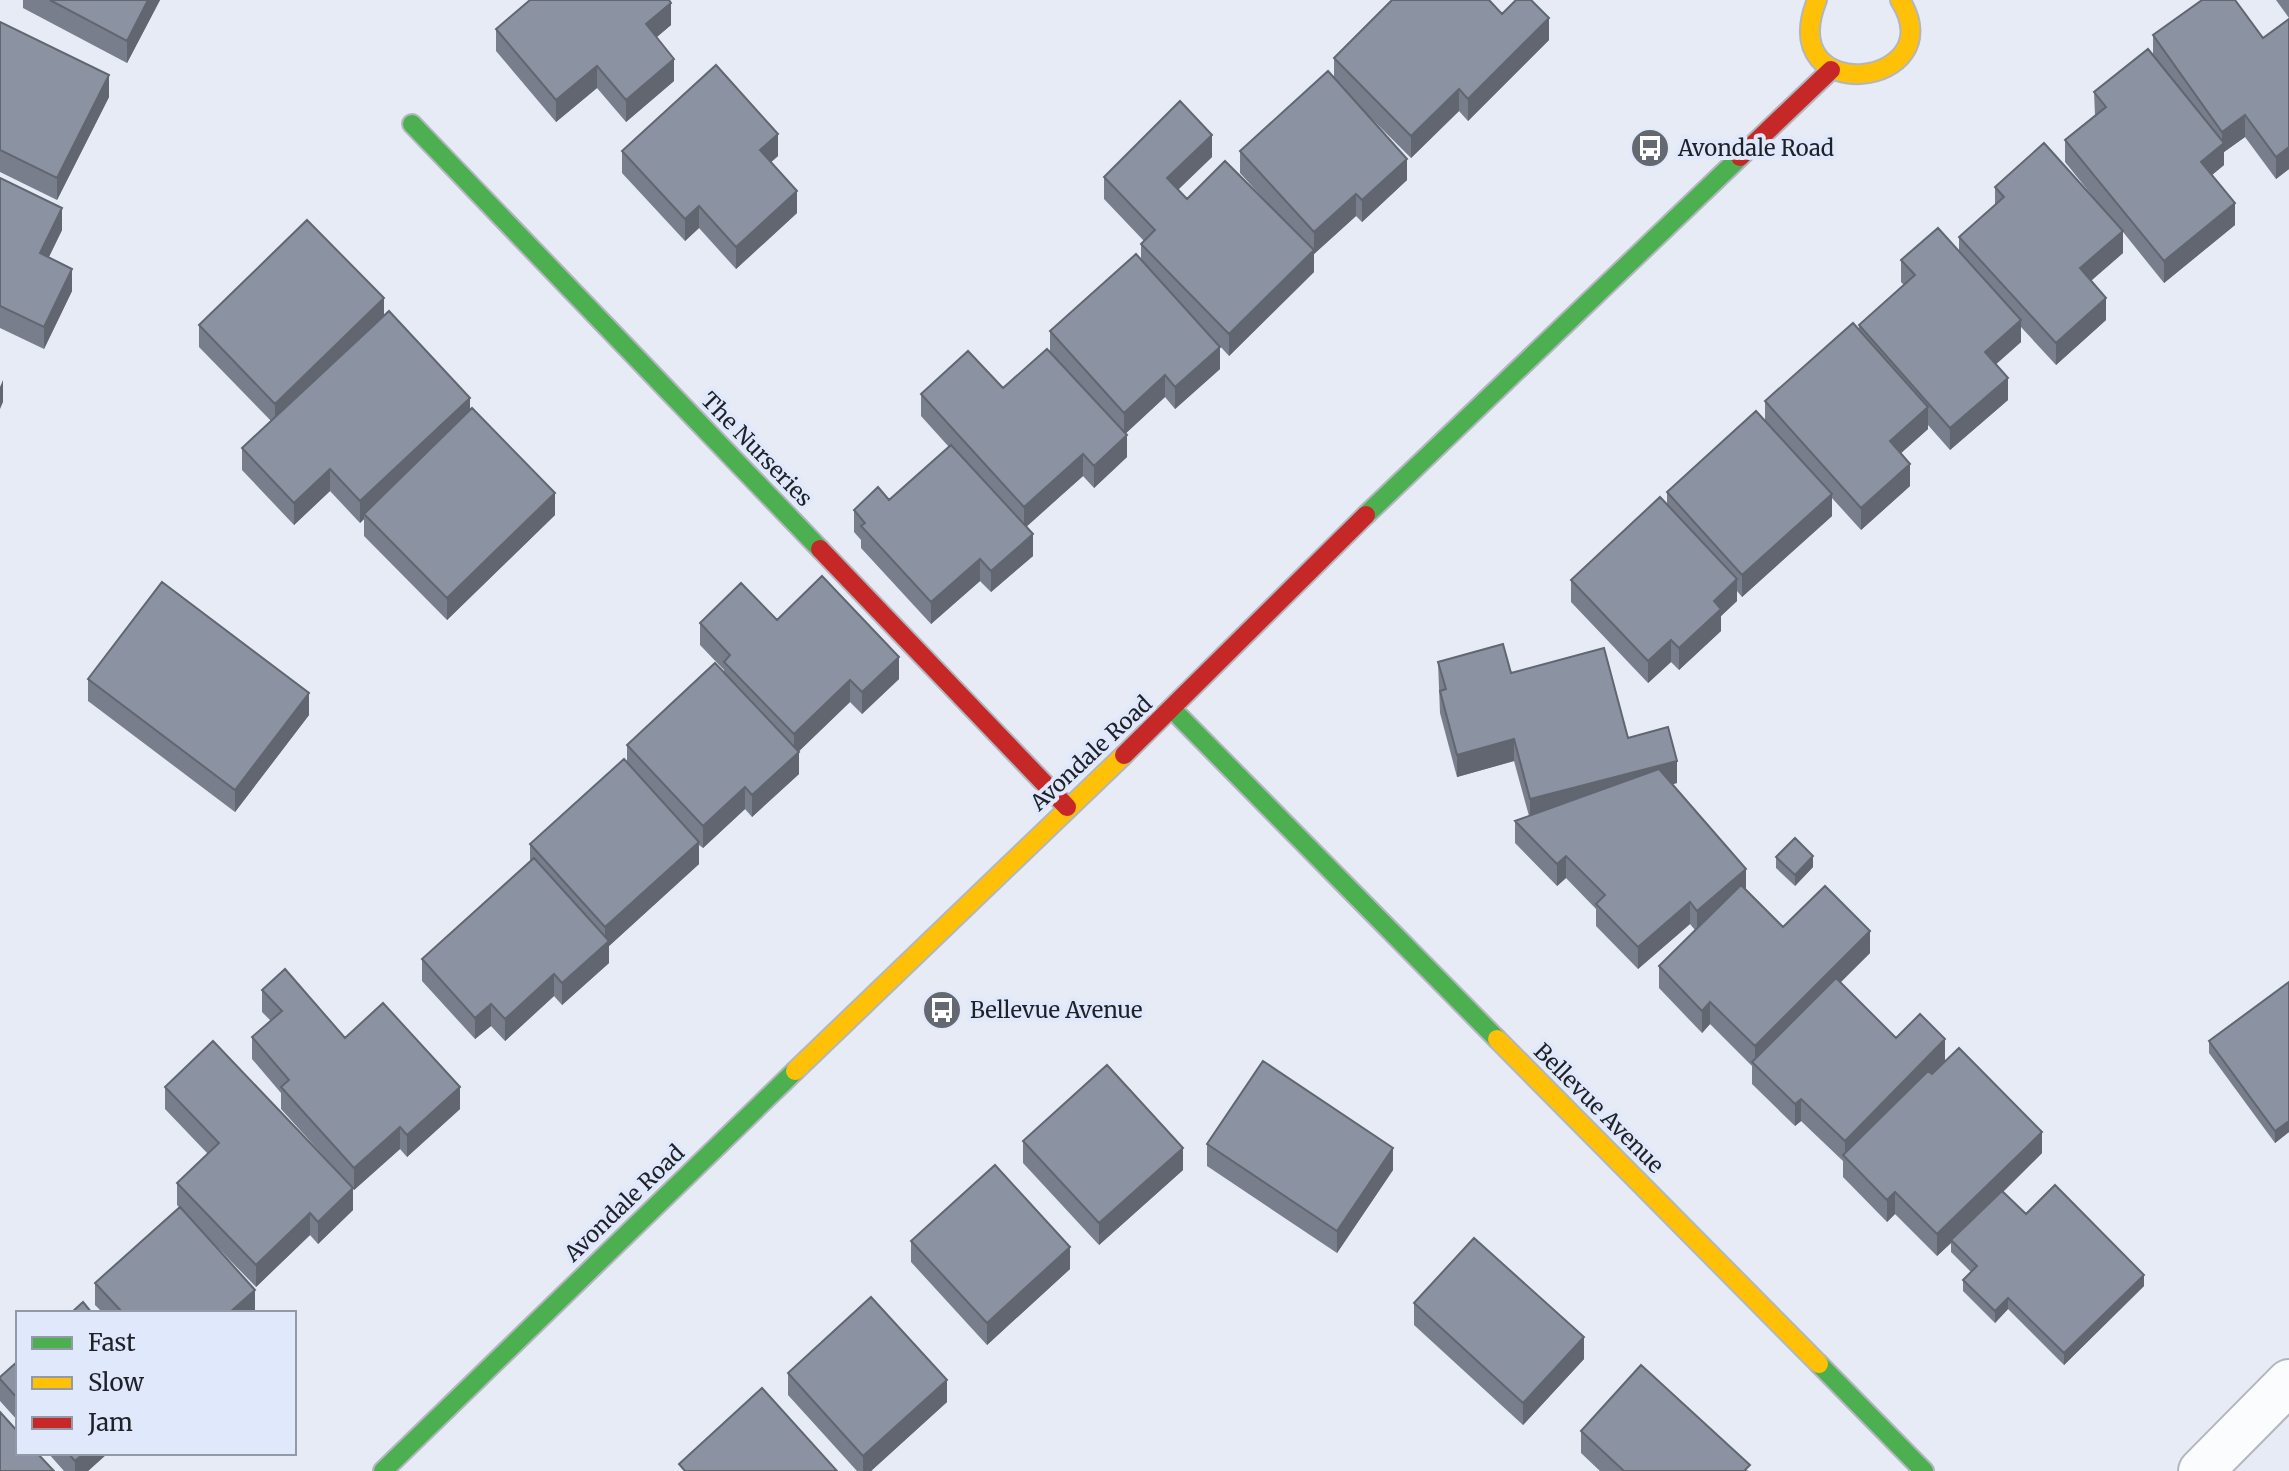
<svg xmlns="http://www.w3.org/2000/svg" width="2289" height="1471" font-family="Merriweather,serif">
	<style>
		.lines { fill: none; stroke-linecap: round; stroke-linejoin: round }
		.street-casing { stroke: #b2b6be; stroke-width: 48 }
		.fast-casing { stroke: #b2b6be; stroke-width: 22 }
		.slow-casing { stroke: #b2b6be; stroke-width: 22 }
		.jam-casing { stroke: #b2b6be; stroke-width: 22 }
		.street { stroke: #fbfcfe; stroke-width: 44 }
		.fast { stroke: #4caf50; stroke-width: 18 }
		.slow { stroke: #ffc107; stroke-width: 18 }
		.jam { stroke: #c62828; stroke-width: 18 }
		.wall { fill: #787e8b }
		.shaded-wall { fill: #616671 }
		.building { fill: #8b92a2; stroke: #616671; stroke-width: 2 }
		.labels { text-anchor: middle; stroke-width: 8; stroke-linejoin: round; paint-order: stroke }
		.poi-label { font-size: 22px; fill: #1e2128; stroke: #e0e9fc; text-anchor: start }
		.street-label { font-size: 22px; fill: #1e2128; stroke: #e0e9fc }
	</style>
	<rect width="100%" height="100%" fill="#e6ebf6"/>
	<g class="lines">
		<defs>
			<path id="street" d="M2201,1471L2289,1382"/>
			<path id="fast" d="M412,124L820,549
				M1366,515L1740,157
				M1173,710L1497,1039
				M1819,1364L1924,1471
				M383,1471L795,1071"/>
			<path id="slow" d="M1817,0C1773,110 1955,87 1900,0
				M1497,1039L1819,1364
				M795,1071L1124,755"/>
			<path id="jam" d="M1740,157L1831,70
				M820,549L1067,807
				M1124,755L1366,515"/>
		</defs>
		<use href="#street" class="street-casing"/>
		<use href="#fast" class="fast-casing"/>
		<use href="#slow" class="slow-casing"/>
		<use href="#jam" class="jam-casing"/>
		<use href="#street" class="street"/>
		<use href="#fast" class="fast"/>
		<use href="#slow" class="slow"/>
		<use href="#jam" class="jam"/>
	</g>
	<path class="wall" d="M23,0H160L127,63L23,8Z
		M2276,0H2289V18Z
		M1502,14L1549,40L1468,121L1459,111L1411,158L1362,109L1407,180L1362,222L1356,216L1314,254V272L1229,356L1219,345L1220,369L1175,409L1165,397L1125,434L1127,457L1094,488L1083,476L1026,526L1033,556L991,592L980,581L931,624L861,548V540L854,532V510L889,500L949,447L921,416V394L1003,388L1050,352V331L1141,259V244L1144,241L1104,199V177L1212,157L1178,190L1187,199L1271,207L1240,173V151L1334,77V58Z
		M2289,19V169L2276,179L2245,137L2224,152V165L2212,175L2235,225L2164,283L2123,232V253L2091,281L2106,320L2056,365L2021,327V342L1996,364L2008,400L1950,450L1928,425V429L1901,453L1910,486L1861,530L1832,498V516L1742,597L1737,591V601L1721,616V631L1679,670L1671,662L1648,683L1571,602V580L1667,504V492L1765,420V401L1859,330V325L1904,285L1901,282V260L1959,251V237L1995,205V187L2107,214L2065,162V140L2095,115L2094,92L2153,56V35L2263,38Z
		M0,22L109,97L57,200L0,172Z
		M671,25L657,37L674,81L626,122L597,88L556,122L496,51V29Z
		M622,151L778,156L771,162L797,213L736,269L699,228L685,241L622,173Z
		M0,178L62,230L49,257L72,291L44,349L0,328Z
		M384,315L470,410L555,515L447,620L364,536V519L360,523L330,491L294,525L242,470V448L271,421L199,347V325Z
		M777,620L899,679L862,714L850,702L798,752L799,774L752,817L745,809L703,848L699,845V864L609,946V963L562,1005L554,996L505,1041L491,1026L475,1039L422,981V959L530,861V844L627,763V745L724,672V670L700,645V623Z
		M1438,662L1511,673L1628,738L1677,783L1673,784L1746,889L1783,927L1870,953L1840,983L1896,1038L1945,1061L1932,1074L2042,1153L2003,1192L2026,1214L2144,1286L2064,1365L2008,1309L1995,1323L1963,1291V1280L1971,1272L1951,1252V1243L1937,1256L1895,1214L1887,1222L1843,1177V1161L1801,1121L1795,1126L1752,1084V1066L1710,1024L1702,1033L1659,988V966L1695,930L1690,924L1638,969L1596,926V909L1566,878L1557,886L1515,843V821L1529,816L1514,761L1457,777L1440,713Z
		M88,679L309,715L235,812L88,701Z
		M1776,857L1813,867L1795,886L1776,868Z
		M2289,982V1132L2275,1143L2209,1053V1041Z
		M262,990L345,1038L460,1109L407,1157L400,1149L354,1190L353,1189V1210L318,1244L310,1235L256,1287L191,1220L255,1312L253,1313H103L95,1305V1283L179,1207L177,1205V1183L208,1154L165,1109V1087L347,1182L281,1109V1093L252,1059V1037L271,1021L262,1012Z
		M1023,1141L1183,1170L1099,1245L1023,1163Z
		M1207,1144L1393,1170L1337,1253L1207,1166Z
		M911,1241L1070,1269L987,1345L911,1262Z
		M1414,1303L1584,1359L1523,1425L1414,1325Z
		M18,1361V1421L0,1401V1377Z
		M788,1373L947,1402L871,1471H857L788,1395Z
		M1581,1431L1750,1471H1600L1581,1453Z
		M48,1453H108L88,1471H64Z"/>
	<path class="shaded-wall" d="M148,0H160L127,63V41Z
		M671,3V25L646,46V24Z
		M1549,18V40L1468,121V99Z
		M674,59V81L626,122V100Z
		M597,66V88L556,122V100Z
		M109,75V97L57,200V178Z
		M1459,89V111L1411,158V136Z
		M2245,115V137L2224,152V165L2201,184V162L2222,145V132Z
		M778,134V156L760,172V150Z
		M1212,135V157L1167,200V178Z
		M2289,147V169L2276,179V157Z
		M1407,159V180L1362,222V200Z
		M797,191V213L736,269V247Z
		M1356,194V216L1314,254V232Z
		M2235,203V225L2164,283V261Z
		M699,206V228L685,241V219Z
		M62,208V230L40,275V253Z
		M2123,231V253L2080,290V268Z
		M1314,250V272L1229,356V334Z
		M72,269V291L44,349V327Z
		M384,298V320L275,426V404Z
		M2106,298V320L2056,365V343Z
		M2021,320V342L1985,374V352Z
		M1220,347V369L1175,409V387Z
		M1165,375V397L1124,435V413Z
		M2008,378V400L1950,450V428Z
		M3,380V402L0,409V387Z
		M470,398V420L364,514V519L360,523V501Z
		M1928,407V429L1890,463V441Z
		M1127,435V457L1094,488V466Z
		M1083,454V476L1024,529V507Z
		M1910,464V486L1861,530V508Z
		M330,469V491L294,525V503Z
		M555,493V515L447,620V598Z
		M1832,494V516L1742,597V575Z
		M1033,534V556L991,592V571Z
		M980,559V581L931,624V602Z
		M1737,579V601L1721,616V631L1679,670V648L1714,601Z
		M1671,640V662L1648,683V661Z
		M899,657V679L862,714V692Z
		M850,680V702L794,756V734Z
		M309,693V715L235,812V790Z
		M1514,739V761L1457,777V755Z
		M799,752V774L752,817V795Z
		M1677,761V783L1530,821V799Z
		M745,787V809L703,848V826Z
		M699,842V864L609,946V963L562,1005V983L605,944V927Z
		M1566,856V878L1557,886V864Z
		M1813,856V867L1795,886V875Z
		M1746,869V891L1697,933V911Z
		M1690,902V924L1638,969V947Z
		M1870,931V953L1756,1066L1755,1065V1046Z
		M554,974V996L505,1041V1019Z
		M1710,1002V1024L1702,1033V1011Z
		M491,1004V1026L475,1039V1018Z
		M1945,1039V1061L1848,1160L1845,1157V1141Z
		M460,1087V1109L407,1157V1135Z
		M1801,1099V1121L1795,1126V1104Z
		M2289,1121V1132L2275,1143V1131Z
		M400,1127V1149L354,1190V1168Z
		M2042,1132V1153L1952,1242L1951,1240V1243L1937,1256V1234Z
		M1183,1148V1170L1099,1245V1223Z
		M1393,1148V1170L1337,1253V1231Z
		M353,1188V1210L318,1244V1222Z
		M1895,1192V1214L1887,1222V1200Z
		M310,1213V1235L256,1287V1265Z
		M1070,1247V1269L987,1345V1323Z
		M2144,1275V1286L2064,1365V1353Z
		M255,1290V1312L253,1313H229Z
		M2008,1298V1309L1995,1323V1311Z
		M1584,1337V1359L1523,1425V1403Z
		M947,1380V1402L871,1471H863V1456Z
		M84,1453H108L88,1471H75V1461Z"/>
	<path class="building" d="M50,0H148L127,41Z
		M530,0H669L671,3L646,24L674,59L626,100L597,66L556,100L496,29Z
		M1392,0H1489L1502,14L1516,0H1531L1549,18L1468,99L1459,89L1411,136L1334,58Z
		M2202,0H2235L2263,38L2289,19V147L2276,157L2245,115L2222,132L2153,35Z
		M0,22L109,75L57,178L0,150Z
		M2148,49L2224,143L2201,162L2235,203L2164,261L2065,140L2106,107L2094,92Z
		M716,65L778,134L760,150L797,191L736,247L699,206L685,219L622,151Z
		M1328,71L1407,159L1362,200L1356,194L1314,232L1240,151Z
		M1180,101L1212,135L1167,178L1187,199L1225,161L1314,250L1229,334L1141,244L1155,230L1104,177Z
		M2044,143L2123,231L2080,268L2106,298L2056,343L1959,237L2004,197L1995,187Z
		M0,178L62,208L40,253L72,269L44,327L0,306Z
		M307,220L384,298L275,404L199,325Z
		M1938,228L2021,320L1985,352L2008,378L1950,428L1859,325L1915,275L1901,260Z
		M1136,254L1220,347L1175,387L1165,375L1124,413L1050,331Z
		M389,311L470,398L360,501L330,469L294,503L242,448Z
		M1853,323L1928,407L1890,441L1910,464L1861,508L1765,401Z
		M1047,349L1127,435L1094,466L1083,454L1024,507L921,394L968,351L1003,388Z
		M472,408L555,493L447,598L364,514Z
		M1756,411L1832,494L1742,575L1667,492Z
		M951,445L1033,534L991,571L980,559L931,602L861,526L865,523L854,510L878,487L889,500Z
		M1660,497L1737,579L1714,601L1721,609L1679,648L1671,640L1648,661L1571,580Z
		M822,576L899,657L862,692L850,680L794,734L724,662L730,655L700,623L741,583L777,620Z
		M162,582L309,693L235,790L88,679Z
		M1503,644L1511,673L1604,648L1628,738L1668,727L1677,761L1530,799L1514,739L1457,755L1440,691L1446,689L1438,662Z
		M715,663L799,752L752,795L745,787L703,826L627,745Z
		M624,759L699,842L605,927L530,844Z
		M1659,769L1746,869L1697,911L1690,902L1638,947L1596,904L1605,895L1566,856L1557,864L1515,821Z
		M1795,838L1813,856L1795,875L1776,857Z
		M534,858L609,941L562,983L554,974L505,1019L491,1004L475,1018L422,959Z
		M1741,885L1783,927L1825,886L1870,931L1755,1046L1710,1002L1702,1011L1659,966Z
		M285,969L345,1038L383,1003L460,1087L407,1135L400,1127L354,1168L281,1087L289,1080L252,1037L282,1011L262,990Z
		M1836,978L1896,1038L1920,1014L1945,1039L1845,1141L1801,1099L1795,1104L1752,1062Z
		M2289,982V1121L2275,1131L2209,1041Z
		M213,1041L353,1188L318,1222L310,1213L256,1265L177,1183L219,1143L165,1087Z
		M1959,1048L2042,1132L1937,1234L1895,1192L1887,1200L1843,1155L1928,1071L1932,1074Z
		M1263,1061L1393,1148L1337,1231L1207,1144Z
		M1107,1065L1183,1148L1099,1223L1023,1141Z
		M995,1165L1070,1247L987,1323L911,1241Z
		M2055,1185L2144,1275L2064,1353L2008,1298L1995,1311L1963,1280L1977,1266L1951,1240L2002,1191L2026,1214Z
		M180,1207L255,1290L229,1313H123L95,1283Z
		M1474,1238L1584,1337L1523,1403L1414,1303Z
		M871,1297L947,1380L863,1456L788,1373Z
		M83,1302L92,1313H71Z
		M18,1361V1399L0,1379V1377Z
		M1641,1365L1750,1465L1744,1471H1624L1581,1431Z
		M762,1388L837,1471H685L679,1464Z
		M0,1412L18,1432V1453H37L54,1471H0Z
		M68,1453H84L75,1461Z"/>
	<defs>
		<symbol id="bus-disc" viewBox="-11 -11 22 22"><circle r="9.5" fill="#646870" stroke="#e0e9fc"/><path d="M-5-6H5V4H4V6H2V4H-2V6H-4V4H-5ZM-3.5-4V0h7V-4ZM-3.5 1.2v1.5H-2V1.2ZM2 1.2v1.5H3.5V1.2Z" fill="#fff"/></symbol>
	</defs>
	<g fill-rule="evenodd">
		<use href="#bus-disc" x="1628" y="126" width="44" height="44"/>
		<use href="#bus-disc" x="920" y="988" width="44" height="44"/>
	</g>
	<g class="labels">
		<g class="poi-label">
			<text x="1678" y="156">Avondale Road</text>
			<text x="970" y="1018">Bellevue Avenue</text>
		</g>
		<g class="street-label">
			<text transform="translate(757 449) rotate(46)" y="8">The Nurseries</text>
			<text transform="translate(1091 753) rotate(-43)" y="8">Avondale Road</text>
			<text transform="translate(1599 1108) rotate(45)" y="8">Bellevue Avenue</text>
			<text transform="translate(624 1203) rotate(-44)" y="8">Avondale Road</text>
		</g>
	</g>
	<rect x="16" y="1311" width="280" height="144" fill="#e0e9fc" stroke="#9299a7" stroke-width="2"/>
	<rect x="32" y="1337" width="40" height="12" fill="#4caf50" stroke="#9299a7" stroke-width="2"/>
	<text x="88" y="1351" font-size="24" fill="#1e2128">Fast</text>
	<rect x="32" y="1377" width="40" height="12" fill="#ffc107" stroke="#9299a7" stroke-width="2"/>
	<text x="88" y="1391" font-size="24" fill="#1e2128">Slow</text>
	<rect x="32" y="1417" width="40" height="12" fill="#c62828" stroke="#9299a7" stroke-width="2"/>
	<text x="88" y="1431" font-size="24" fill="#1e2128">Jam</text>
</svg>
